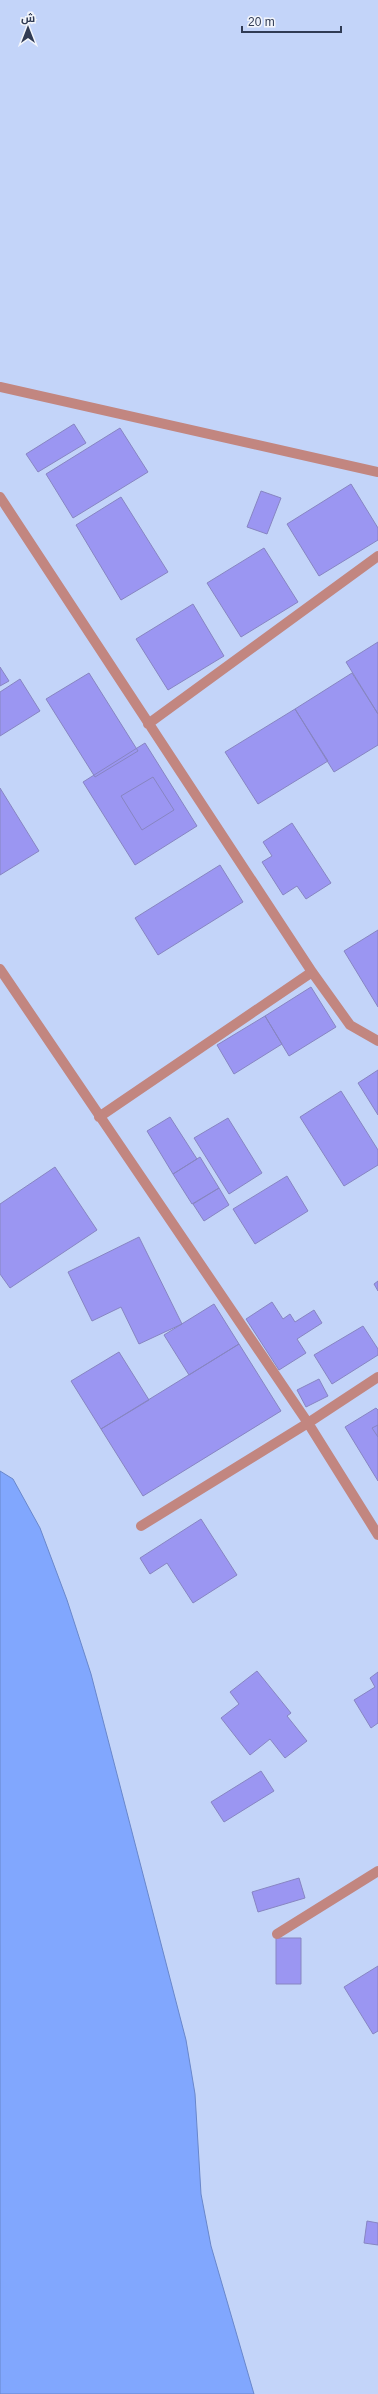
<svg xmlns="http://www.w3.org/2000/svg" width="378" height="2394" font-family="Helvetica,Cairo,sans-serif">
	<style>
		.water { fill: #81a7fe; stroke: #6987cb }
		.building { fill: #9b96f2; stroke: #8785c2 }
		.lines { fill: none; stroke-linecap: round; stroke-linejoin: round }
		.minor { stroke: #c28680; stroke-width: 10 }
	</style>
	<rect width="100%" height="100%" fill="#c3d4f9"/>
	<path class="water" d="M0,1471L13,1479L40,1528L67,1600L91,1674L186,2040L195,2094L201,2194L211,2246L254,2394H0Z"/>
	<path class="building" d="M74,424L86,443L38,472L26,454Z
		M120,428L148,472L73,518L46,474Z
		M351,484L378,528V540L319,576L287,524Z
		M261,491L281,498L267,534L247,527Z
		M121,497L168,572L121,600L76,525Z
		M264,548L298,602L241,637L207,583Z
		M193,604L224,656L168,690L136,639Z
		M378,642V714L346,662Z
		M0,667L9,681L0,686Z
		M89,673L138,751L95,777L46,699Z
		M352,673L378,714V745L334,772L295,709Z
		M20,679L40,711L0,736V692Z
		M295,709L328,761L258,804L225,752Z
		M145,743L197,826L135,865L83,782Z
		M153,777L174,810L142,830L121,796Z
		M0,788L39,851L0,875Z
		M292,823L331,883L306,899L297,886L283,895L262,862L272,856L263,842Z
		M220,865L243,902L158,955L135,918Z
		M378,930V1007L344,951Z
		M311,987L336,1027L289,1056L265,1016Z
		M265,1016L282,1044L234,1074L217,1045Z
		M378,1070V1115L358,1083Z
		M341,1091L378,1150V1165L344,1186L300,1117Z
		M170,1117L197,1159L173,1174L147,1131Z
		M228,1118L262,1173L229,1194L194,1138Z
		M200,1157L219,1188L192,1204L173,1174Z
		M55,1167L97,1230L10,1288L0,1274V1204Z
		M287,1176L308,1211L255,1244L233,1209Z
		M219,1188L229,1205L204,1221L193,1204Z
		M139,1237L182,1324L139,1344L121,1307L92,1321L68,1272Z
		M378,1281V1291L374,1284Z
		M272,1302L283,1319L290,1314L295,1322L314,1310L322,1323L297,1339L306,1353L279,1370L246,1319Z
		M214,1304L239,1344L189,1375L164,1335Z
		M363,1326L378,1349V1355L332,1384L314,1355Z
		M239,1344L281,1411L143,1496L101,1429Z
		M119,1352L149,1400L101,1429L71,1381Z
		M319,1379L328,1396L306,1407L297,1390Z
		M376,1408L378,1410V1481L345,1427Z
		M378,1425V1437L372,1428Z
		M201,1519L237,1575L193,1603L167,1563L150,1574L140,1558Z
		M257,1671L291,1713L287,1716L307,1741L285,1758L270,1739L250,1755L221,1718L239,1704L230,1692Z
		M378,1672V1723L371,1728L354,1700L375,1687L370,1678Z
		M261,1771L274,1791L224,1822L211,1802Z
		M299,1878L305,1898L258,1912L252,1892Z
		M276,1938H301V1984H276Z
		M378,1966V2031L373,2034L344,1987Z
		M367,2221L378,2223V2245L364,2243Z"/>
	<g class="lines">
		<path class="minor" d="M0,387L378,472
			M0,497L312,972L350,1025L378,1041
			M148,724L378,556
			M0,969L308,1423L378,1535
			M99,1117L312,972
			M141,1526L308,1423L378,1377
			M277,1934L378,1871"/>
	</g>
	<g transform="translate(28 28)" stroke="#f2f5fb" stroke-width="3" paint-order="stroke">
	<path d="M0-3L7 15L0 10L-7 15Z" fill="#303b54"/>
	<text y="-6" font-size="11" font-weight="bold" text-anchor="middle" fill="#303b54">ش</text>
	</g>
	<path d="M242 26v6h99v-6" fill="none" stroke="#303b54" stroke-width="2"/>
	<text x="248" y="26" font-size="12" fill="#303b54" stroke="#f2f5fb" stroke-width="3" paint-order="stroke">20 m</text>
</svg>
